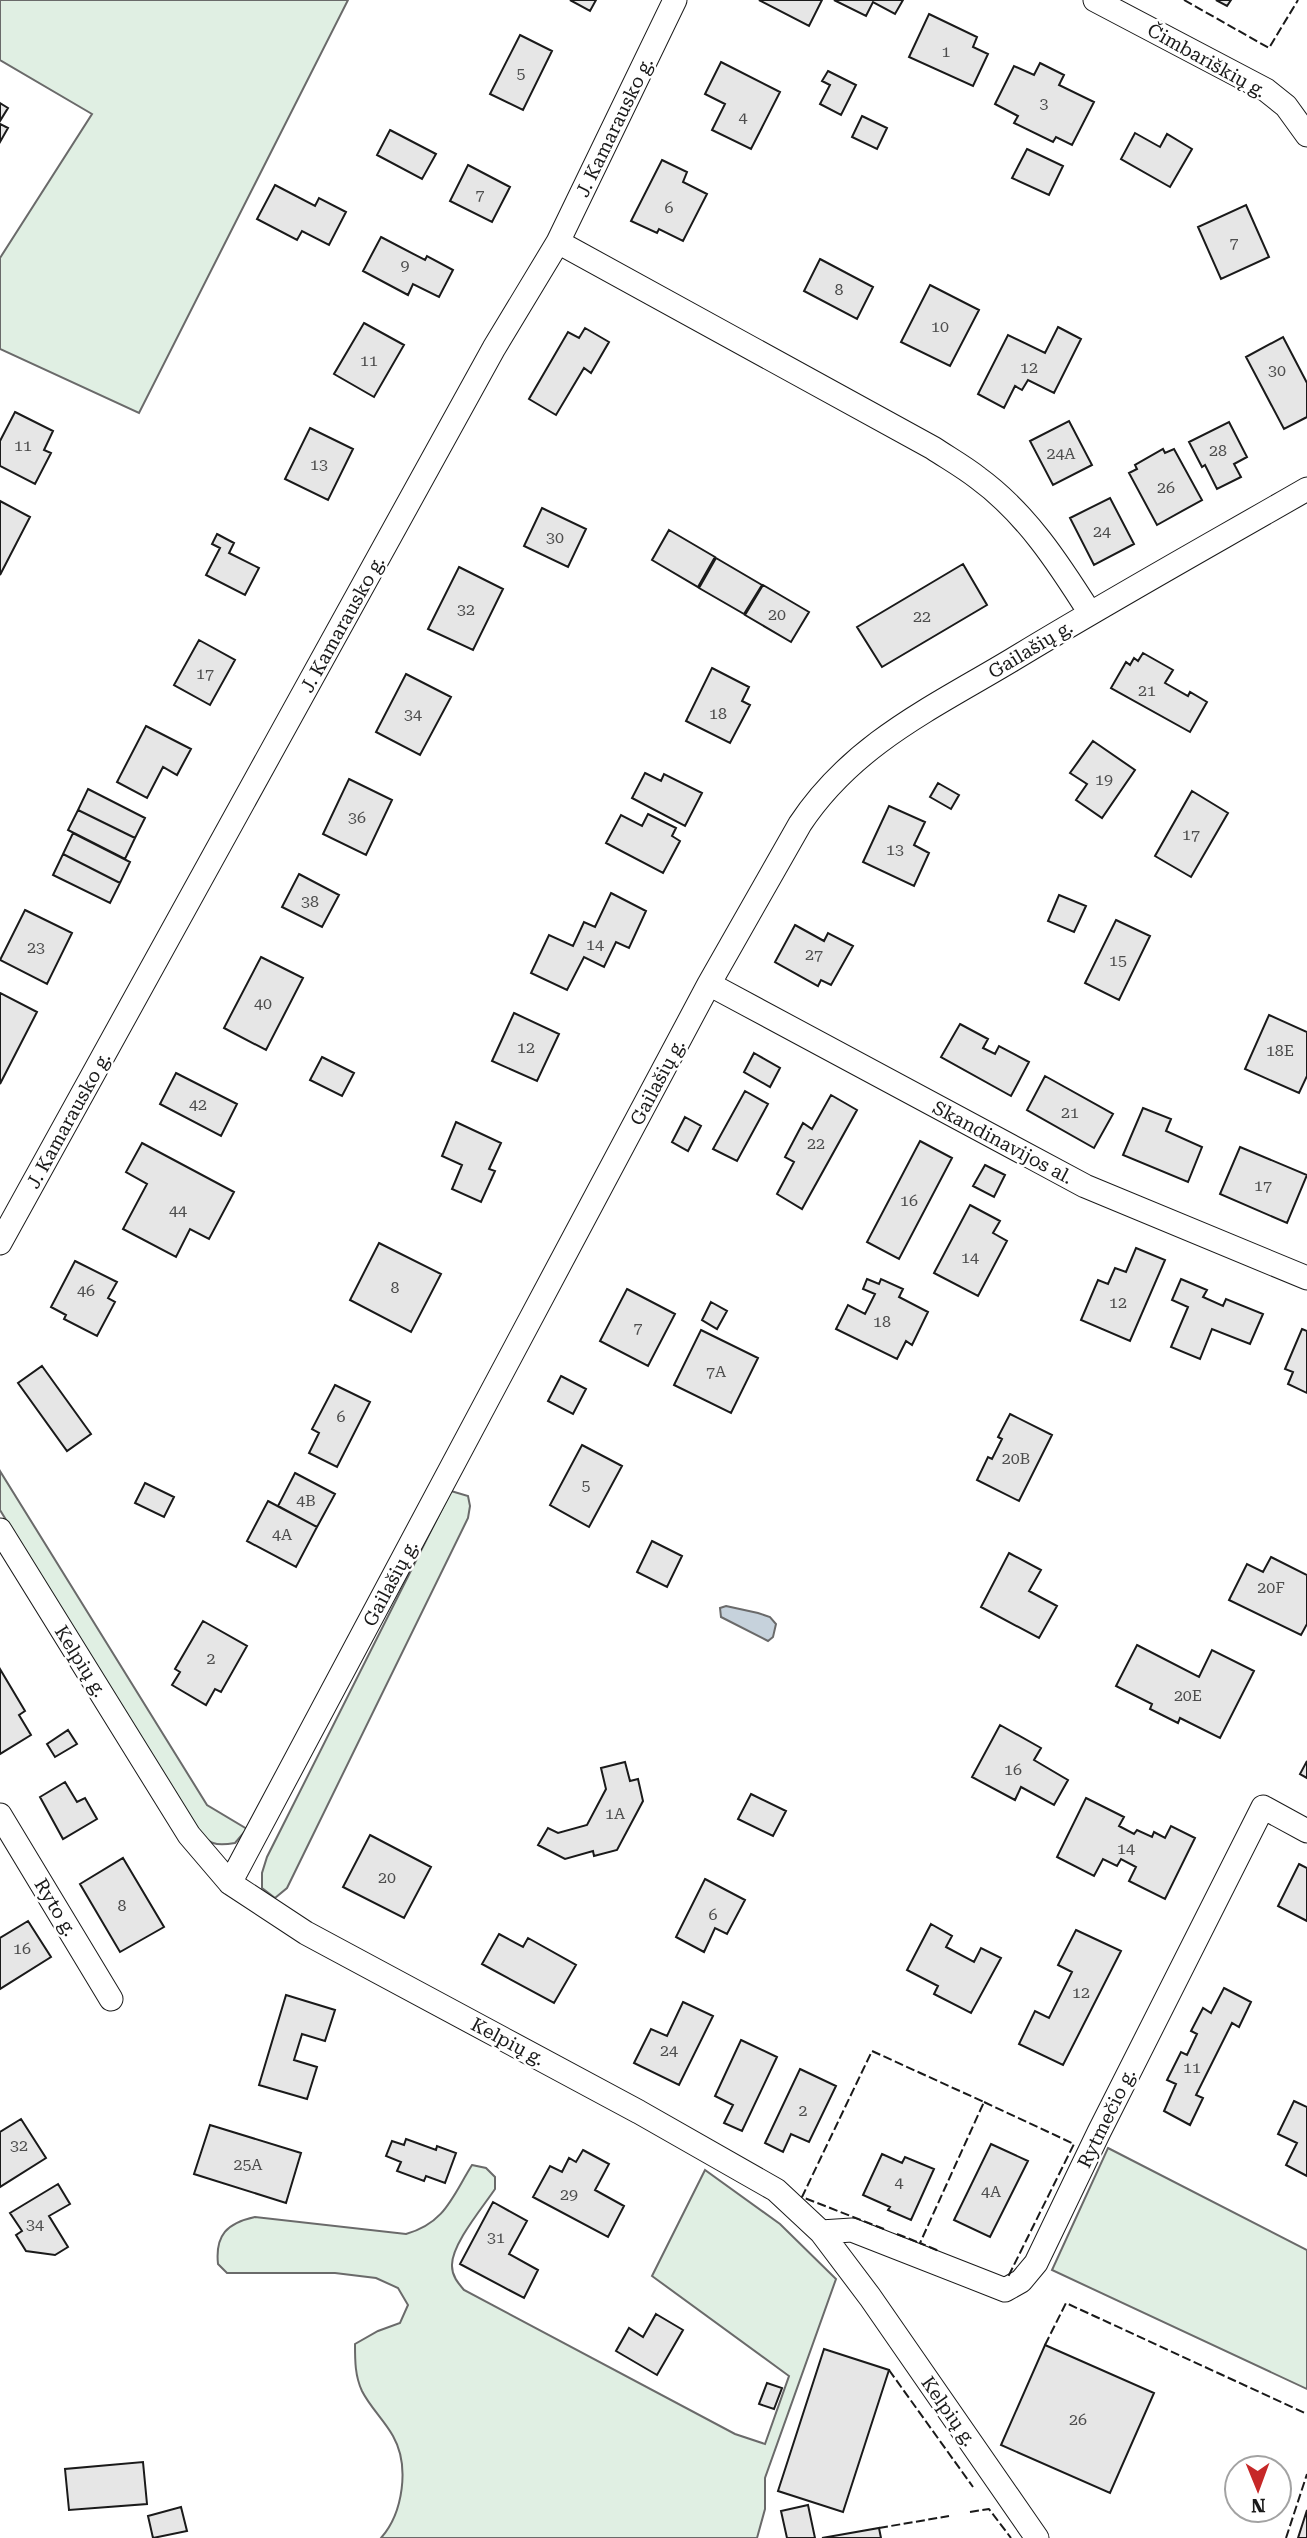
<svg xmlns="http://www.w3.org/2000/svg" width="1307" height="2538" font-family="'Roboto Serif',serif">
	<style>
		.green { fill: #e0efe3; stroke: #6a6a6a; stroke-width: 2 }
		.water { fill: #c6d2dc; stroke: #6a6a6a; stroke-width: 2 }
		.building { fill: #e6e6e6; stroke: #1a1a1a; stroke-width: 2 }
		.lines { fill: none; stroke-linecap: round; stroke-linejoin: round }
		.street-casing { stroke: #1a1a1a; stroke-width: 25 }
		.street { stroke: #fff; stroke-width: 23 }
		.fence { stroke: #1a1a1a; stroke-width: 2; stroke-dasharray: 9 3.5; stroke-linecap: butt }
		.labels { text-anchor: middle; stroke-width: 5; stroke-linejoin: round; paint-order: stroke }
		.number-label { font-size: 16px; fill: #4d4d4d }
		.street-label { font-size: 19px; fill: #1a1a1a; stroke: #fff }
	</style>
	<rect width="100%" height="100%" fill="#fff"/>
	<path class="green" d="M0,0H348L139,413L0,349V258L92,114L0,60Z
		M0,1471L207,1805L247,1829L235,1843C212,1847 210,1843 194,1827L0,1510Z
		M451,1491L468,1496L470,1506L468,1518L287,1888L275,1898L262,1888V1873L267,1857Z
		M1108,2148L1307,2250V2389L1052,2270Z
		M472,2165L486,2168L495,2177V2189C483,2207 451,2245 452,2266C452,2276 458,2283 464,2290L735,2434L765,2444L789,2376L652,2276L705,2170L780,2224L836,2279L765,2478V2509L757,2538H381C403,2513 410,2466 393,2436C384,2420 370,2407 362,2391C355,2376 355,2361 355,2344L378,2331L400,2323L408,2305L398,2288L376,2278L335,2273H227L218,2264C215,2235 227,2223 255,2217L406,2234C445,2223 452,2197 472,2165Z"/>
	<path class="water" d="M726,1606L758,1613L770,1617L776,1624L773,1637L768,1641L721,1617L720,1608Z"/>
	<path class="building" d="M570,0H596L590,11Z
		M759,0H822L809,26Z
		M834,0H903L895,14L873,2L866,16Z
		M1216,0H1231L1227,6Z
		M929,14L977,37L973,47L988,54L973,86L909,57Z
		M520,35L552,51L523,110L490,94Z
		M721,62L780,92L751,149L712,130L725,104L705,94Z
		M1040,63L1064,75L1059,85L1094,102L1072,145L1056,137L1053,142L1014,123L1018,116L995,104L1014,66L1034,75Z
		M828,71L856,85L841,115L820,104L830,85L822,81Z
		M0,103L8,108L0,121Z
		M862,116L887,128L877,149L852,137Z
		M0,124L8,128L0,142Z
		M390,130L436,154L422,179L377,155Z
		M1135,133L1160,147L1167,134L1192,149L1170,187L1121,159Z
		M1027,149L1063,166L1049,195L1012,178Z
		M662,160L687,172L683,182L707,194L683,241L659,229L657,233L631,221Z
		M468,165L510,187L492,222L450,201Z
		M275,185L315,206L319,198L346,212L329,245L302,231L297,240L257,219Z
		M1246,205L1269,257L1221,279L1198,227Z
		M381,237L425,260L427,256L453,270L439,297L413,284L408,295L363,271Z
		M820,259L873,287L857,319L804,291Z
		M930,285L979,310L950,366L901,342Z
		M364,323L404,345L374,397L334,374Z
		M1058,327L1081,339L1054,393L1028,380L1022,390L1015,386L1004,408L978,394L1008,335L1045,353Z
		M585,328L609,342L591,373L584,368L556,415L529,399L568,332L579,338Z
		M1283,337L1307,383V417L1284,429L1246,357Z
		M15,412L53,431L44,450L51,453L35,484L0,466V441Z
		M1069,421L1092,465L1053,485L1030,441Z
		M1229,422L1247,457L1234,464L1241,477L1217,489L1205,465L1202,467L1189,442Z
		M310,428L353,449L328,500L285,479Z
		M1163,449L1165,453L1174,449L1202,500L1157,525L1129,473L1137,469L1135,465Z
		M1110,498L1134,544L1094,565L1070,518Z
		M0,501L30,517L0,575Z
		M542,508L586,529L568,567L524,546Z
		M669,530L715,557L698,587L652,560Z
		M217,534L234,543L229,553L259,568L245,595L206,575L220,548L212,544Z
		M716,558L762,585L744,614L699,588Z
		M963,564L987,605L882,667L857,627Z
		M459,567L503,589L473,650L428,629Z
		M763,585L809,612L791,642L745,615Z
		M199,640L235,660L210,705L174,685Z
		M1143,653L1173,670L1165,683L1188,696L1190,692L1207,702L1190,732L1111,688L1126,662L1130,665L1134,658L1138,661Z
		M712,668L749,687L742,701L750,705L730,743L686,721Z
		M406,674L451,697L420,755L376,732Z
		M146,726L191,749L177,775L163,767L147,798L117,782Z
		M1093,741L1135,770L1102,818L1076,800L1087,784L1070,773Z
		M645,773L661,781L664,774L702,793L685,826L632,798Z
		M349,779L392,800L366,855L323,834Z
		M938,783L959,795L951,809L930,797Z
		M88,789L145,818L135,838L78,810Z
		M1192,791L1228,813L1191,877L1155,856Z
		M889,806L925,822L914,845L929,853L914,886L863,862Z
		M78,810L135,838L125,859L68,830Z
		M648,814L676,828L672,836L680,841L663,873L606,843L621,815L642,826Z
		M73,833L130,862L120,883L63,854Z
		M63,854L120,883L110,903L53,875Z
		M299,874L339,895L322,927L282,907Z
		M611,893L646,911L629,948L616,942L604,967L584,957L567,990L531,973L549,935L573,946L584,922L595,927Z
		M1059,895L1086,906L1074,932L1048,921Z
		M25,910L72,933L47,984L0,960Z
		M1116,920L1150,936L1119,1000L1085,983Z
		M795,925L824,941L828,933L853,946L831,985L821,980L818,986L775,962Z
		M261,957L303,978L266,1050L224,1028Z
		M0,993L37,1012L0,1084Z
		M514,1013L559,1034L537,1081L492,1061Z
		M1269,1015L1307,1032V1076L1299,1093L1245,1069Z
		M960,1024L988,1039L983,1048L995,1054L999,1046L1029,1062L1011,1096L941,1057Z
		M754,1053L780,1068L770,1087L744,1072Z
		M322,1057L354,1073L342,1096L310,1080Z
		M176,1073L237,1104L221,1136L160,1104Z
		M1045,1076L1113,1114L1094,1148L1027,1110Z
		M745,1091L768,1104L737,1161L713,1149Z
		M831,1095L857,1110L802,1209L777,1194L794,1162L785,1157L803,1123L812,1129Z
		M1143,1108L1171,1119L1166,1131L1202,1147L1188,1182L1123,1155Z
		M685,1117L701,1126L688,1151L672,1142Z
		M456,1122L501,1143L489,1169L495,1171L481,1202L452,1189L462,1165L442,1156Z
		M920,1141L952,1158L899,1259L867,1242Z
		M142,1143L234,1192L209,1239L190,1229L176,1257L123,1229L147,1184L126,1172Z
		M1240,1147L1307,1175L1287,1223L1220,1194Z
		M985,1165L1005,1175L994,1197L973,1186Z
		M970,1205L1000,1221L993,1233L1007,1241L978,1296L934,1273Z
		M379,1243L441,1274L411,1332L350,1300Z
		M1136,1248L1165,1260L1130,1341L1081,1320L1098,1280L1108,1284L1115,1268L1126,1272Z
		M75,1261L117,1282L108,1298L115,1302L97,1336L64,1319L66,1315L51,1307Z
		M867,1279L879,1284L881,1279L903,1289L899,1297L928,1312L912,1345L906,1341L897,1359L836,1329L848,1305L865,1314L875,1294L863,1289Z
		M1181,1279L1207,1290L1203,1297L1223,1306L1226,1299L1263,1314L1250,1344L1212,1329L1200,1359L1171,1347L1188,1307L1172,1300Z
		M627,1289L675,1314L648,1366L600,1341Z
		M711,1302L727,1311L717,1329L702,1320Z
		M1302,1329L1307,1331V1393L1288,1384L1293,1372L1285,1369Z
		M701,1330L758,1358L731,1413L674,1385Z
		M42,1366L91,1434L67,1451L18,1383Z
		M561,1376L586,1389L573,1414L548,1401Z
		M335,1385L370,1402L337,1467L309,1453L319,1433L312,1429Z
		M1010,1414L1052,1435L1019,1501L977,1480L988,1457L992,1459L1002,1439L998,1437Z
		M582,1445L622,1466L589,1527L550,1505Z
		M295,1473L335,1494L317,1527L278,1506Z
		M145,1483L174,1497L164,1517L135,1503Z
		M268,1501L317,1527L296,1567L247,1541Z
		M652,1541L682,1556L667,1587L637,1572Z
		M1009,1553L1041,1570L1029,1591L1057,1606L1039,1638L981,1607Z
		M1271,1557L1307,1575V1624L1301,1635L1229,1600L1247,1564L1263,1572Z
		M203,1621L247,1646L221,1692L215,1689L206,1705L172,1685L180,1672L175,1669Z
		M1137,1645L1199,1677L1212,1650L1254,1671L1220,1738L1180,1718L1178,1723L1150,1709L1152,1704L1116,1686Z
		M0,1669L25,1711L19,1715L31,1735L0,1754Z
		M1000,1725L1041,1748L1034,1760L1068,1780L1054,1805L1021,1787L1015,1800L972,1777Z
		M68,1730L77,1744L55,1757L47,1744Z
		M1307,1761V1778L1300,1774Z
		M625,1762L630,1781L638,1779L643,1801L617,1850L594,1856L593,1851L565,1859L538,1845L548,1828L558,1833L587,1825L606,1789L601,1768Z
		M65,1782L77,1802L85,1798L97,1819L63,1839L40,1797Z
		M751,1794L786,1811L773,1836L738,1819Z
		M1086,1798L1124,1817L1119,1826L1134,1834L1137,1830L1152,1837L1154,1832L1165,1838L1171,1826L1195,1838L1165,1899L1129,1881L1136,1867L1121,1859L1117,1866L1103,1859L1094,1876L1057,1857Z
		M370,1835L431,1867L404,1918L343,1887Z
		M123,1858L164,1927L120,1952L80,1884Z
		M1299,1864L1307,1868V1921L1278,1906Z
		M705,1879L745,1900L727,1934L715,1928L704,1952L676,1937Z
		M28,1921L51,1957L0,1989V1938Z
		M931,1924L952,1936L946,1947L974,1962L981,1948L1001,1958L971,2013L934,1994L938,1986L907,1970Z
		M1076,1930L1121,1951L1063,2065L1019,2044L1035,2011L1049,2018L1072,1972L1058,1965Z
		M499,1934L523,1947L528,1938L576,1965L554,2003L482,1964Z
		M1224,1988L1251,2002L1239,2027L1232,2023L1196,2095L1203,2098L1190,2125L1164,2111L1176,2084L1167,2080L1181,2052L1187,2055L1197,2034L1191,2031L1203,2008L1211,2013Z
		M286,1995L335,2010L325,2041L302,2034L294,2060L317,2067L307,2099L259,2085Z
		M683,2002L713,2016L679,2085L634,2063L651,2029L667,2036Z
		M741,2040L777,2057L742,2131L724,2123L733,2105L715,2096Z
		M800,2069L836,2086L809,2142L791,2134L783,2152L765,2143Z
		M1294,2101L1307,2107V2176L1286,2165L1297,2143L1278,2134Z
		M21,2119L46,2158L0,2187V2132Z
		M210,2125L301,2153L286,2203L194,2174Z
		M406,2139L436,2150L437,2146L456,2153L445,2183L426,2176L424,2181L397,2171L401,2162L386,2156L392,2141L404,2145Z
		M991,2144L1028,2161L990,2237L954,2220Z
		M583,2150L609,2164L595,2190L624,2206L608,2237L533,2197L550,2166L562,2172L569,2158L576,2162Z
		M882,2154L902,2163L905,2157L934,2169L911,2220L888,2210L890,2207L863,2195Z
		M58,2184L70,2204L49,2216L68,2247L55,2255L26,2251L16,2235L22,2231L10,2213Z
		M493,2202L527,2221L509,2254L538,2270L524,2298L460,2264Z
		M656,2314L683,2330L657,2375L616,2351L629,2328L643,2337Z
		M1045,2345L1154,2393L1110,2493L1001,2445Z
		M824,2349L889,2370L843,2512L778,2491Z
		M767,2383L782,2388L774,2409L759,2404Z
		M143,2462L147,2504L69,2510L65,2469Z
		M808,2505L815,2538H787L781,2511Z
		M181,2507L187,2531L153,2538L148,2516Z
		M1307,2510V2538H1298Z
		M879,2528L881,2538H822Z"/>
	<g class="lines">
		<defs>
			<path id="street" d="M1095,0L1266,90L1286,106L1307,135
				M558,242L933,448C948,458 964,467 978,478C1026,513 1059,564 1090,613
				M709,984L1085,1186L1307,1278
				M0,1243L494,348L558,242L675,0
				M0,1530L189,1835L230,1883L306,1933L639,2112L776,2190L821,2232L870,2297L1037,2538
				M0,1815L111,1999
				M230,1883L709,984L800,824C853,744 932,708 1012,660C1109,601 1208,546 1307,489
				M821,2232L852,2230L1005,2290L1021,2281L1036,2263L1099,2132L1263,1807L1307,1831"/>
		</defs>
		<use href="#street" class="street-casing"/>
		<use href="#street" class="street"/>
		<path class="fence" d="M1184,0L1269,48L1298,0
			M984,2102L1074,2144L1007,2279
			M884,2229L802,2197L872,2051L984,2102L920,2243L939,2251
			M897,2234L920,2243
			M1045,2345L1066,2303L1307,2414
			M889,2370L973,2487
			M970,2512L989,2509L1011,2538
			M879,2528L949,2516
			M1286,2538L1307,2474"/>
	</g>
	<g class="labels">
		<g class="number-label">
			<text x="946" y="57">1</text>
			<text x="521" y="79">5</text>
			<text x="1044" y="109">3</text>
			<text x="743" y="123">4</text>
			<text x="480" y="200">7</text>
			<text x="669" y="213">6</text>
			<text x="1234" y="248">7</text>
			<text x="405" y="271">9</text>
			<text x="839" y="295">8</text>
			<text x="940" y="332">10</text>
			<text x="369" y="366">11</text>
			<text x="1029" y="373">12</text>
			<text x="1277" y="376">30</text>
			<text x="23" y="451">11</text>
			<text x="1218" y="456">28</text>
			<text x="1061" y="459">24A</text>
			<text x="319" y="470">13</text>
			<text x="1166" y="493">26</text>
			<text x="1102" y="537">24</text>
			<text x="555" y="543">30</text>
			<text x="466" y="615">32</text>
			<text x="777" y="620">20</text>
			<text x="922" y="622">22</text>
			<text x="205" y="679">17</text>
			<text x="1147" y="696">21</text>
			<text x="718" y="719">18</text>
			<text x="413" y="720">34</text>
			<text x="1104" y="785">19</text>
			<text x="357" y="823">36</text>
			<text x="1191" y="840">17</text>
			<text x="895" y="855">13</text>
			<text x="310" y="907">38</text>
			<text x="595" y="950">14</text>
			<text x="36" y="953">23</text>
			<text x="814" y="960">27</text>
			<text x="1118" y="966">15</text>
			<text x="263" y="1009">40</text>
			<text x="526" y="1053">12</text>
			<text x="1280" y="1056">18E</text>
			<text x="198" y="1110">42</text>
			<text x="1070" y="1118">21</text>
			<text x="816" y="1149">22</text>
			<text x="1263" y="1191">17</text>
			<text x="909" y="1206">16</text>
			<text x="178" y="1216">44</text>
			<text x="970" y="1263">14</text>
			<text x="395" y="1293">8</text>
			<text x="86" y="1296">46</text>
			<text x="1118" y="1308">12</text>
			<text x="882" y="1327">18</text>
			<text x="638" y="1333">7</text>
			<text x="716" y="1377">7A</text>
			<text x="341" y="1422">6</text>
			<text x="1016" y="1464">20B</text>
			<text x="586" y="1491">5</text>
			<text x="306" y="1506">4B</text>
			<text x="282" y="1540">4A</text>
			<text x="1271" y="1593">20F</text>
			<text x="211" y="1664">2</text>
			<text x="1188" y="1701">20E</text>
			<text x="1013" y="1775">16</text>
			<text x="615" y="1819">1A</text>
			<text x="1126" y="1854">14</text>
			<text x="387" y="1883">20</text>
			<text x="122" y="1911">8</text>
			<text x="713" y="1920">6</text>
			<text x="22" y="1954">16</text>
			<text x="1081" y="1998">12</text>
			<text x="669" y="2056">24</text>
			<text x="1192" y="2073">11</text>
			<text x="803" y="2116">2</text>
			<text x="19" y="2151">32</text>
			<text x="248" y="2170">25A</text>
			<text x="899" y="2188">4</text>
			<text x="991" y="2197">4A</text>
			<text x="569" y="2200">29</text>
			<text x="35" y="2230">34</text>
			<text x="496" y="2243">31</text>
			<text x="1078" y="2425">26</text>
		</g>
		<g class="street-label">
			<text transform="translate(1207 60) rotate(29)" y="7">Čimbariškių g.</text>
			<text transform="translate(614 127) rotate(-64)" y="7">J. Kamarausko g.</text>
			<text transform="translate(342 624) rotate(-61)" y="7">J. Kamarausko g.</text>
			<text transform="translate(1030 649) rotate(-31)" y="7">Gailašių g.</text>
			<text transform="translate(657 1082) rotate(-62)" y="7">Gailašių g.</text>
			<text transform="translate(68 1120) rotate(-61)" y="7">J. Kamarausko g.</text>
			<text transform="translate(1003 1142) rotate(28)" y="7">Skandinavijos al.</text>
			<text transform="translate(390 1583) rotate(-62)" y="7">Gailašių g.</text>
			<text transform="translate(81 1661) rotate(58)" y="7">Kelpių g.</text>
			<text transform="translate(56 1907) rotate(59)" y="7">Ryto g.</text>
			<text transform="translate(508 2041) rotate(28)" y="7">Kelpių g.</text>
			<text transform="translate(1106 2118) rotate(-64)" y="7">Rytmečio g.</text>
			<text transform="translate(949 2411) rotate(55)" y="7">Kelpių g.</text>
		</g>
	</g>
	<g transform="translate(1258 2489) rotate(179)"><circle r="33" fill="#ffffff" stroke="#a3a3a3" stroke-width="2"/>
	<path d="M0-5L12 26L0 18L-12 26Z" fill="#c62828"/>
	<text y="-10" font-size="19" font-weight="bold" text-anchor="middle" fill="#1a1a1a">N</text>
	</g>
</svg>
